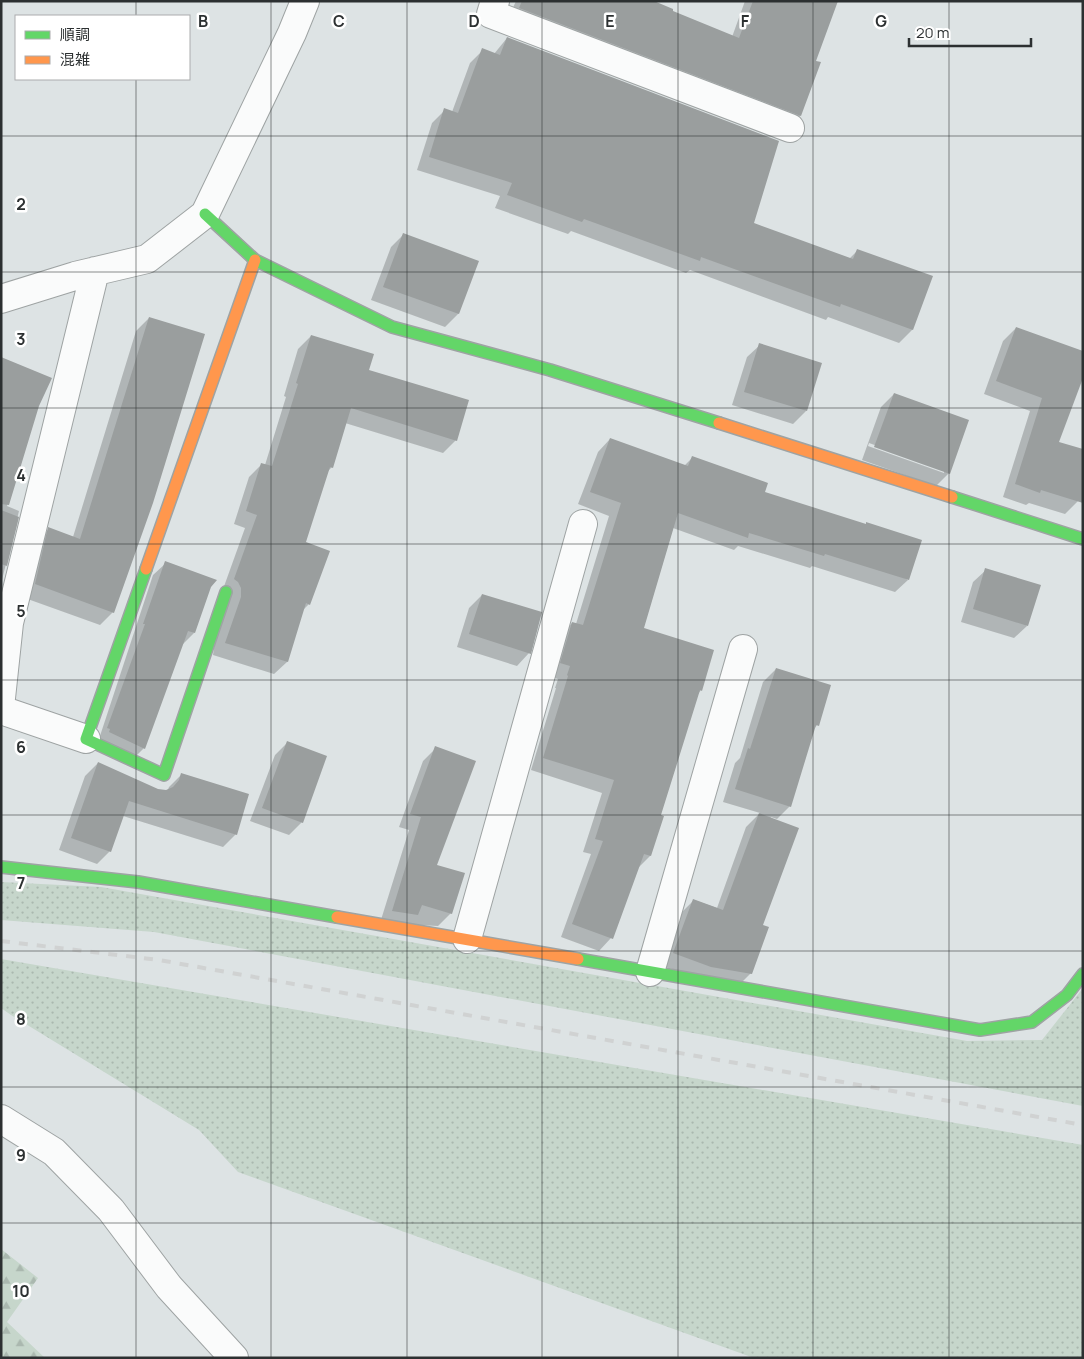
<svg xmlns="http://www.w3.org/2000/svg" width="1084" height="1359" font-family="Manrope,'Noto Sans JP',sans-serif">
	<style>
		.grass { fill: url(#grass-dots) }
		.forest { fill: url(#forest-firs) }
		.shadow { fill: #0003; fill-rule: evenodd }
		.building { fill: #9a9e9e }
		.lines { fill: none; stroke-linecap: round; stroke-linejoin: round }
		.street-casing { stroke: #9ea3a3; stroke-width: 30 }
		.fast-casing { stroke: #9ea3a3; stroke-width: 14 }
		.slow-casing { stroke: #9ea3a3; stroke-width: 14 }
		.street { stroke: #fafbfb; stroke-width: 28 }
		.fast { stroke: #63d668; stroke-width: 11 }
		.slow { stroke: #ff974d; stroke-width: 11 }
		.rail { stroke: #d0d2d2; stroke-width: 4; stroke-dasharray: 9 9; stroke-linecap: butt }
		.grid { fill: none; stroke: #2c3031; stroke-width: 1; stroke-opacity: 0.55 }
		.grid-label { font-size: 16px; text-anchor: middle; font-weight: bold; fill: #2c3031; stroke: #fff; stroke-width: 5; stroke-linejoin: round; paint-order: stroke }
	</style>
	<defs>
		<pattern id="grass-dots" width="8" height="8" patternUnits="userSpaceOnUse" patternTransform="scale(1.25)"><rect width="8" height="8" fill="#c6d6cb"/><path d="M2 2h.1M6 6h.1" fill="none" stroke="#aab8af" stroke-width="1.8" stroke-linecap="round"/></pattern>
		<pattern id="forest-firs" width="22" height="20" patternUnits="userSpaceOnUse" patternTransform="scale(1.25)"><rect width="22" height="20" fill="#c6d6cb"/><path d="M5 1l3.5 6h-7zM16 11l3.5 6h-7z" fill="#aab8af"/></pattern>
	</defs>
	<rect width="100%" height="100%" fill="#dde3e4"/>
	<path class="grass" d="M1,882L101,887L967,1041L1042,1040L1083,988V1106L154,932L1,920Z
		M1,959L1083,1145V1358H754L238,1172L199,1130L11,1015L1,1008Z"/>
	<path class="forest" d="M1,1249L38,1278L7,1322L45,1358H1Z"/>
	<path class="shadow" d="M516,1H651L671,11L732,37L745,1H837L815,61L819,63L800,116L787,129L507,21Z
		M507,38L752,223L849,259L857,251L931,277L912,330L899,343L828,317L826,320L690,270L686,273L571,231L568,234L495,208L500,196L417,170L432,123L445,110L452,112L470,63L483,50L494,54Z
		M403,235L477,261L458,314L445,327L371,300L391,247Z
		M149,318L113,612L100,625L22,597L36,542L49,529L73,537L136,331Z
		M1016,328L1083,353L1058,443L1078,501L1065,514L1029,503L1026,505L1003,497L1030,411L984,394L1003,341Z
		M311,336L368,371L456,440L443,453L345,423L332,467L327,472L305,543L309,604L303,610L287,662L274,674L213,655L222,592L245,528L234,524L249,477L262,464L265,465L286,397L284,396L298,349Z
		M760,345L806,411L793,424L732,405L747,357Z
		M1,358L38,406L7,506L19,511L1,584Z
		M894,394L949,473L936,486L862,460L881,407ZM869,443L944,470V473L868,446Z
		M610,439L684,466L693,457L763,493L908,580L895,592L812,566L810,568L738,546L734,550L673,528L643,629L701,690L698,694L660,816L650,856L637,869L611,938L599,951L561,937L591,854L583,852L602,793L531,770L556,688H555L558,679L548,676L559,636L572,623L576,624L609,516L578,504L598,452Z
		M166,563L194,633L182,645L144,748L131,761L97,745L153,575Z
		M986,570L1027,626L1014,638L961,622L973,582Z
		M482,595L529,653L517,666L457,647L469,608Z
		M776,669L817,725L814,729L790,806L777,819L771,817L770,819L762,925L751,973L738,986L661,966L681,913L694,900L717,908L746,827L760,813L723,802L735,763L740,758L763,682Z
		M288,742L302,822L289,835L250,821L275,755Z
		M436,748V866L451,913L438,926L380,923L409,830L399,827L423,761Z
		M98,763L158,791L167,792L169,787L182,774L236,834L223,847L123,816L110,851L97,864L59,850L85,776Z"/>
	<path class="building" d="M522,1H654L673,9V11L739,38L753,1H838L816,61L821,62L801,116L519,8Z
		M507,37L779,141L754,223L853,259L857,249L933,276L913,330L841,304L840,307L701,257L700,261L584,219L582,222L507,195L512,183L429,157L444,108L458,113L482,48L500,55Z
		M403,233L479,261L459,314L383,287Z
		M149,317L205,334L153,503L114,613L35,584L48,527L80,539Z
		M1016,327L1083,351V378L1059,442L1083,449V503L1041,490L1040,493L1015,484L1042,398L996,381Z
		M311,335L374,354L369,370L469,400L457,441L351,408L333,468L330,467L306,542L330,551L310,605L306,603L288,662L225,643L241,597V588L238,582L234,579L257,515L246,511L261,463L272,466L298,384L296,383Z
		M759,343L822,363L807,411L744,392Z
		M1,357L52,378L39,406L9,505L1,504Z
		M894,393L969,420L950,474L874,447Z
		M610,438L688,466L692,456L768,483L765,492L866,524V522L922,540L909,580L825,554L824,556L749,533L748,538L678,513L644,628L714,650L702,691L700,690L661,815L664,816L651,856L644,854L613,939L572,924L603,841L595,839L614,780L543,758L568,676L567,675L570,666L560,663L572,622L583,625L621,503L590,492Z
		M1,510L19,517L7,566L1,564Z
		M165,561L217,580L211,587L195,633L188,631L145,749L109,732L110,729L107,728L145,624H143Z
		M985,568L1041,585L1028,626L973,609Z
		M482,594L542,612L531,654L469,634Z
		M776,668L831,685L819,726L816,725L791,807L735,789L748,748L750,749Z
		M287,741L327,756L303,823L262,808Z
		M435,746L476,761L437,865L465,873L452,914L422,905L418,915L392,911L421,817L410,814Z
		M98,762L158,789L166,790L173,787L179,780L181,773L249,794L237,835L129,801L111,852L71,838Z
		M759,813L799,828L763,925L769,927L752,974L711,967L673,953L693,899L723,910Z"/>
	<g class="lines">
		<defs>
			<path id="street" d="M495,1L491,14L790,128
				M1,299L75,276L147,259L205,214L292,33L305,1
				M1,698L9,623L95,271
				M1,710L86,739
				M467,939L583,524
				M650,972L743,649
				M1,1119L54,1152L111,1210L169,1287L234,1358"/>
			<path id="fast" d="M205,214L255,260L392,327L550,370L719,423
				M952,497L1083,539
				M146,569L86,739L164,775L226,592
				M1,867L138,882L337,917
				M578,959L980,1030L1032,1022L1067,995L1083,974"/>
			<path id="slow" d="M719,423L952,497
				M146,569L255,260
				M337,917L578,959"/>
		</defs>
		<use href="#street" class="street-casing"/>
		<use href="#fast" class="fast-casing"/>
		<use href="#slow" class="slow-casing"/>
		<use href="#street" class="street"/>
		<use href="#fast" class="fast"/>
		<use href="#slow" class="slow"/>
		<path class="rail" d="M1,941L159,960L1083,1125"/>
	</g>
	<path class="grid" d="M136,1V16M271,1V1358M407,1V1358M542,1V1358M678,1V1358M813,1V1358M949,1V1358M136,79V1358M1,136H1083M1,272H1083M1,408H1083M1,544H1083M1,680H1083M1,815H1083M1,951H1083M1,1087H1083M1,1223H1083"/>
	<g class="grid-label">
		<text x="203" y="27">B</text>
		<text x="339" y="27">C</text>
		<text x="474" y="27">D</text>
		<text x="610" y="27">E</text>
		<text x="745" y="27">F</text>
		<text x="881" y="27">G</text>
		<text x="21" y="210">2</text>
		<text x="21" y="345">3</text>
		<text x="21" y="481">4</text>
		<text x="21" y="617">5</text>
		<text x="21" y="753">6</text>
		<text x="21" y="889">7</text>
		<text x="21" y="1025">8</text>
		<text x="21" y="1161">9</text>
		<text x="21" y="1297">10</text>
	</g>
	<rect width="1084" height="1359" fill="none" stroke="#2c3031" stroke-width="5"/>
	<rect x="15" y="15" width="175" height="65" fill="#ffffff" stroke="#abacad"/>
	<rect x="25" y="31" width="25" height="8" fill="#63d668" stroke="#abacad"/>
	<text x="60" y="40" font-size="15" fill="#2c3031">順調</text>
	<rect x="25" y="56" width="25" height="8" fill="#ff974d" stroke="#abacad"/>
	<text x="60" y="65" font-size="15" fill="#2c3031">混雑</text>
	<path d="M909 38v8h122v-8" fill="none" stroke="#2c3031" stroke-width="2.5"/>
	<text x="916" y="38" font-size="15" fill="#2c3031" stroke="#ffffff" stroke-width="4" paint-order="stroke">20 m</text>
</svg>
